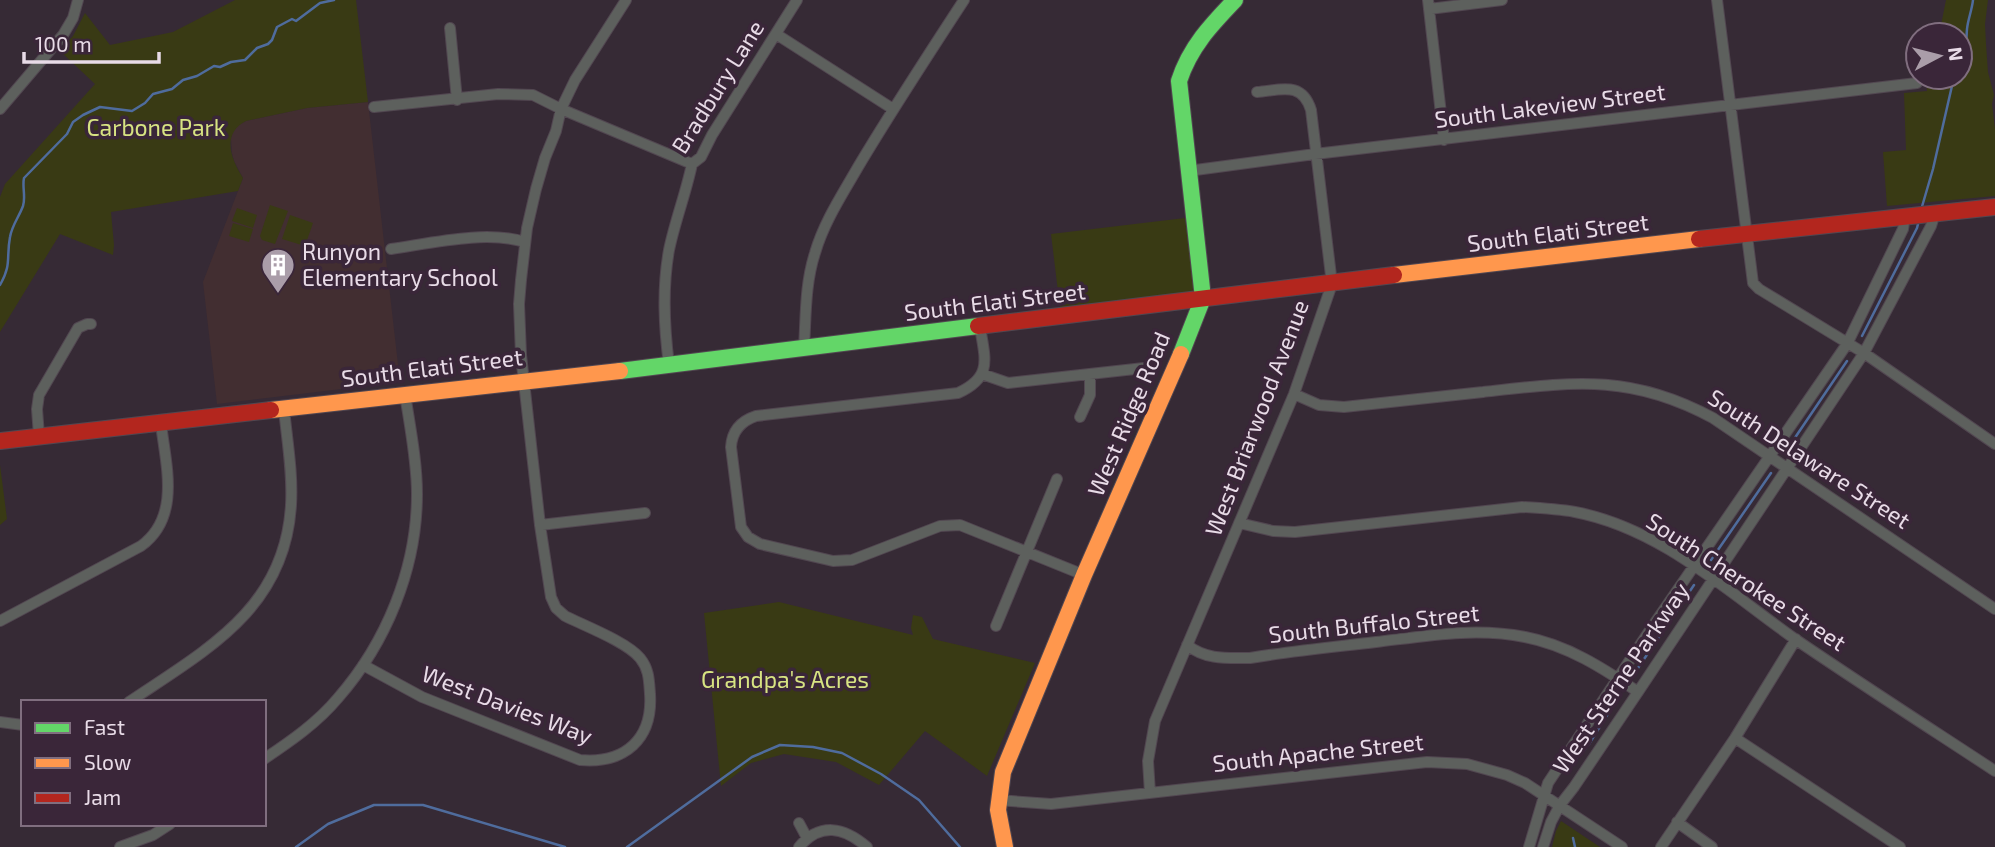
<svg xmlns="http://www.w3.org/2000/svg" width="1995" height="847" font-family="'Exo 2',sans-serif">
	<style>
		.education { fill: #422e31 }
		.green { fill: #393a14 }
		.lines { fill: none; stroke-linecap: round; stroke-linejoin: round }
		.stream { stroke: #4f6c9d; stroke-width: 2.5 }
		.street-casing { stroke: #524751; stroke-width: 12 }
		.fast-casing { stroke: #524751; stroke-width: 18 }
		.slow-casing { stroke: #524751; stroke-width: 18 }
		.jam-casing { stroke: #524751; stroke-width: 18 }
		.street { stroke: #5d605d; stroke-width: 10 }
		.fast { stroke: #63d668; stroke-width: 16 }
		.slow { stroke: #ff974d; stroke-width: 16 }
		.jam { stroke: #b3261e; stroke-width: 16 }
		.labels { text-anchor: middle; stroke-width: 7; stroke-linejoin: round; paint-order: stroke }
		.street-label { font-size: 23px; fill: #e8dbe7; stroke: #3a2639 }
		.park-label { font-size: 23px; fill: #d7e382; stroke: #3a2639 }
		.poi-label { font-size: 23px; fill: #e8dbe7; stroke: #3a2639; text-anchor: start }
	</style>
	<rect width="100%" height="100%" fill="#362a35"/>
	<path class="education" d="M368,102L400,382L217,404L203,282L243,178L234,161L232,153L231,138L233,131L237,126L246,121L307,108Z"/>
	<path class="green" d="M235,0H356L368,102L307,108L246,121C221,134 231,159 243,178L238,191L111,212L114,245L113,255L60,234L0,332V197L5,184L95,84L60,51L73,36L85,13L110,45L173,32Z
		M1946,0H1988L1985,24L1986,44L1988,72L1994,95L1992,104L1995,129V196L1887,206L1883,152L1906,150L1904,93L1927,91L1926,77H1960V35H1939Z
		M270,205L288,211L275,244L262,240L260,236Z
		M237,208L257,215L253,228L232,221Z
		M290,215L313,223L305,246L282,239Z
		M1185,218L1194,290L1191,293L1060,308L1051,234Z
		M233,223L253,229L249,242L229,236Z
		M0,465L7,519L0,525Z
		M779,602L913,635L911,628L913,615L922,617L933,639L1035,663L987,776L925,731L879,785L836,762L784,754L751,763L721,786L704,613Z
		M1561,821L1600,847H1552L1556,831Z"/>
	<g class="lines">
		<path class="stream" d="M1960,63C1967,53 1966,41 1967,29C1968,19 1972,10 1973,0
			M1921,210L1933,169L1954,77
			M0,285C12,264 6,258 10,237C12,225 19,217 23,206C26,197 22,187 24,178L67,134L73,122L83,115L100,107L132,111L145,103L153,94L172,89L183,80L197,76L214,66L220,67L231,62L245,60L257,48L268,44L272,40L277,27L292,19L296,21L320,3L334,0
			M1862,336L1917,228L1919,220
			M1788,448L1847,361
			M1711,560L1771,473
			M1636,671L1694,585
			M1568,764L1580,755L1589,744L1619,696
			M1573,838L1575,847
			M296,847L328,824L374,805H423L565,847
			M627,847L752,757L780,745L813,747L842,753L881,774L919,800L960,847"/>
		<defs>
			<path id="street" d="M1428,0L1444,140
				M1717,0L1753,283L1759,289L1864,353L1995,444
				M1429,9L1502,0
				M450,28L457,100
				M776,34L893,109
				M374,107L498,94L533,95L561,109L692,164
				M0,109L63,35L73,18L78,0
				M1188,171L1315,154L1917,83
				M391,249C432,243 486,230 525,242
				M980,327C985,359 993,377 958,393L756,416C741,421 732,431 731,447L741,527L748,537L760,544L833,561L852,560L940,526L960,525L1084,575
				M804,348C806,315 805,284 815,253C824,222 842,195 858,167C892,110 928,55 964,0
				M669,365C664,326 662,289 669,250C675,221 686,193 692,164L701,157L712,135L797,0
				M982,374L1008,383L1017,382L1153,367
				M1294,394L1319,405L1344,407C1391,402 1437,397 1483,392C1573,382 1630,373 1713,418L1995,609
				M1080,417L1090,395V374
				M39,436L37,409L39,395L78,328L87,324H91
				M1239,523L1273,531L1295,532L1522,507C1540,508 1558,509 1575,512C1660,528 1727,591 1795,639C1861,684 1928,727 1995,771
				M540,525L645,513
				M0,621L141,546C181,517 166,466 161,424
				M996,626L1057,479
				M1187,645C1206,660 1227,658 1250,658C1292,651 1334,647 1376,642C1426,636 1475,627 1525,637C1567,645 1603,668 1638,692
				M363,665L422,697L580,760C625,764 653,739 650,694C649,680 649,669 640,658C627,642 585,626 565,616L556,608L551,597L540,525L521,355L519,304L521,280L527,228L536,189L545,158L556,131L561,109L575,80L626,0
				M129,702C206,650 285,609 291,505C293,473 287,440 284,409
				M0,722L23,725
				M1735,738L1900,847
				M264,759C291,741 317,723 338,698C386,643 417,569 417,494C417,461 410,427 405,394
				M1150,793L1148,761L1155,721L1294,394L1332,284L1311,110C1302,81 1281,90 1257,92
				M997,800L1051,804L1427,762L1467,764L1507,775L1525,783L1622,847
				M1677,822L1712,847
				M799,823L807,838
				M120,847L153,835L170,824
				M799,847C820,822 844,827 867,847
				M1529,847L1548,783L1652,627L1847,344L1903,229L1905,216
				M1543,847L1551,822L1560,805L1574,787L1638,692L1864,353L1931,226L1935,213
				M1661,847L1735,738L1796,639"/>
			<path id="fast" d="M1181,354L1203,298L1179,81C1190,47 1211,25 1235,0
				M620,371L978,326"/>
			<path id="slow" d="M1394,275L1699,239
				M271,410L620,371
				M1005,847L998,810L1003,772L1084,575L1181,354"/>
			<path id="jam" d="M1699,239L1995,207
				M978,326L1394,275
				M0,441L271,410"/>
		</defs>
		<use href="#street" class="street-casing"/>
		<use href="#fast" class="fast-casing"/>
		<use href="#slow" class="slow-casing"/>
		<use href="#jam" class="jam-casing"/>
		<use href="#street" class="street"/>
		<use href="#fast" class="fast"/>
		<use href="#slow" class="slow"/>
		<use href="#jam" class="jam"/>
	</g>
	<defs>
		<symbol id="building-pin" viewBox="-11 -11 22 30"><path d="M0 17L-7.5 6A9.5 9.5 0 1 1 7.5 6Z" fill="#aa9da9" stroke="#3a2639"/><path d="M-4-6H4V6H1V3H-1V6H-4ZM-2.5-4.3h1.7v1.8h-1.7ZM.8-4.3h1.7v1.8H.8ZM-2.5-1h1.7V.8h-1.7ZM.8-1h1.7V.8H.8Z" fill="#fff"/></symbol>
	</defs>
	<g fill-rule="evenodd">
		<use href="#building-pin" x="259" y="246" width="38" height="52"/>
	</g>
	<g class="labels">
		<g class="street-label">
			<text transform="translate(718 87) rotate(-58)" y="8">Bradbury Lane</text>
			<text transform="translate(1550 106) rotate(-7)" y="8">South Lakeview Street</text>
			<text transform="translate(1558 233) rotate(-7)" y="8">South Elati Street</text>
			<text transform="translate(995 302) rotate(-7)" y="8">South Elati Street</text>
			<text transform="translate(432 368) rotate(-7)" y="8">South Elati Street</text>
			<text transform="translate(1129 414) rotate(-67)" y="8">West Ridge Road</text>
			<text transform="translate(1257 418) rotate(-69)" y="8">West Briarwood Avenue</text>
			<text transform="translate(1809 459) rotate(33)" y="8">South Delaware Street</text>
			<text transform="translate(1746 582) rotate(33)" y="8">South Cherokee Street</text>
			<text transform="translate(1374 624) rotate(-6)" y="8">South Buffalo Street</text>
			<text transform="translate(1621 678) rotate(-56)" y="8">West Sterne Parkway</text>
			<text transform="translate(507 705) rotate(21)" y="8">West Davies Way</text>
			<text transform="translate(1318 753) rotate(-6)" y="8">South Apache Street</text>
		</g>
		<g class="park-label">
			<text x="156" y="136">Carbone Park</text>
			<text x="785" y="688">Grandpa's Acres</text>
		</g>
		<g class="poi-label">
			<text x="302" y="260">Runyon<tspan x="302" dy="26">Elementary School</tspan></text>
		</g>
	</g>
	<rect x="21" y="700" width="245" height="126" fill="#3a2639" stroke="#806e7f" stroke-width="2"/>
	<rect x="35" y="723" width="35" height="10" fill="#63d668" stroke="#806e7f" stroke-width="2"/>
	<text x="84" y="735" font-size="21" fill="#e8dbe7">Fast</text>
	<rect x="35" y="758" width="35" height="10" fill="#ff974d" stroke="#806e7f" stroke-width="2"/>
	<text x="84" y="770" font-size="21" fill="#e8dbe7">Slow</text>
	<rect x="35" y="793" width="35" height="10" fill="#b3261e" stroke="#806e7f" stroke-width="2"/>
	<text x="84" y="805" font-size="21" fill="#e8dbe7">Jam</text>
	<g transform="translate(1939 56) rotate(83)"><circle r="33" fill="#3a2639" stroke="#806e7f" stroke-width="2"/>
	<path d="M0-5L12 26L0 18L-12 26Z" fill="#aa9da9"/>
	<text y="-10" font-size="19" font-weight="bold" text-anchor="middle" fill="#e8dbe7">N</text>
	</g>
	<path d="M24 52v10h135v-10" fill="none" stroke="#e8dbe7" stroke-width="3.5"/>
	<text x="35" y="52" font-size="21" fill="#e8dbe7" stroke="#3a2639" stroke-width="5" paint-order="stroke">100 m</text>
</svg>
